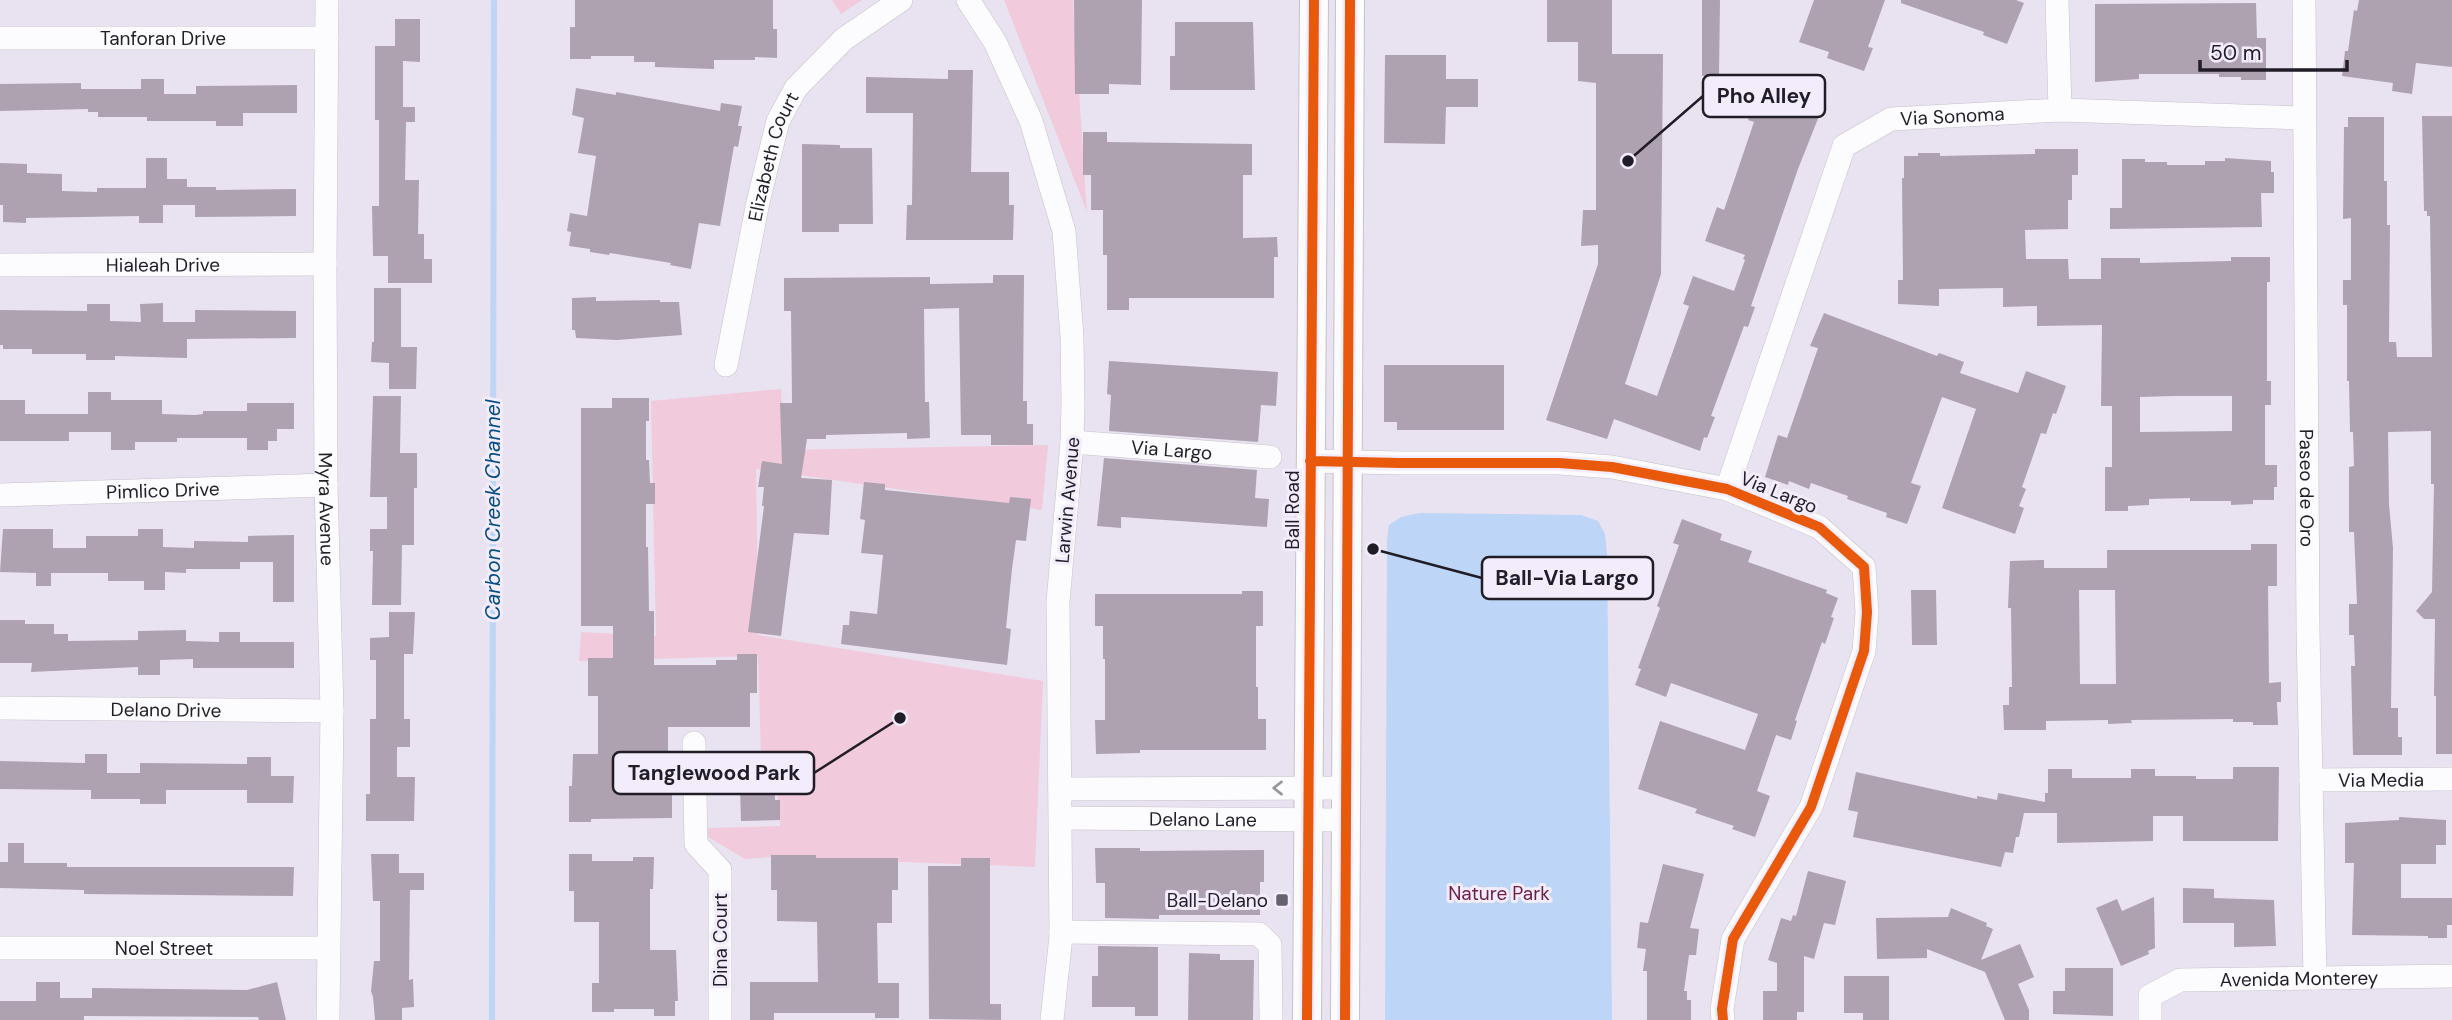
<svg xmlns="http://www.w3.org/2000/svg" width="2452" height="1020" font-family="'DM Sans',sans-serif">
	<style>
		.green { fill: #f1cadc }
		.water { fill: #bdd5f6 }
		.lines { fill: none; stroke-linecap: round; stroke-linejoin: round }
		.stream { stroke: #bdd5f6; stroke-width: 6 }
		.building { fill: #aea2b0; fill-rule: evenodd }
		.minor-casing { stroke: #c6c1cb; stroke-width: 24 }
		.major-casing { stroke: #c6c1cb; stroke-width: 30 }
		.minor { stroke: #fcfbfd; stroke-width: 23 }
		.major { stroke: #fcfbfd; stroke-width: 28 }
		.cycleway-casing { stroke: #f3ecfc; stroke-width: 15 }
		.cycleway { stroke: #e8590c; stroke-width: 10 }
		.oneway { stroke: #99979c }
		.poi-dot { fill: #67626d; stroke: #f3ecfc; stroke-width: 2.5 }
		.labels { text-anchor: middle; stroke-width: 6; stroke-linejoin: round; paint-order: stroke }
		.street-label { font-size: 19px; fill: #211d26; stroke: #f3ecfc }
		.park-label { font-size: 19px; fill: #702041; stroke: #f3ecfc }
		.poi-label { font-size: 19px; fill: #211d26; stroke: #f3ecfc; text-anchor: end }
		.water-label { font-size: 21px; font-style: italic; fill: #054d88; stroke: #f3ecfc }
		.leader { fill: none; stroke: #211d26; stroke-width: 2.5 }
		.callout-dot { fill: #211d26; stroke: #f3ecfc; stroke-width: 2.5 }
		.callout { fill: #f3ecfc; stroke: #211d26; stroke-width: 2.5 }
		.callout-label { font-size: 21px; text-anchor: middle; font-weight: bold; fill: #211d26 }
	</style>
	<rect width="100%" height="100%" fill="#e9e3f1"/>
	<path class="green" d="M832,0H862L841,14Z
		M1004,0H1073L1087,212Z
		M781,389L785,450L1048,445L1042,510L756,469L758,635L1043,681L1035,867L773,857L745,859L708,837V828L780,826L774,756L761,755L758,656L579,661L581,632L656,636L651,401Z"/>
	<path class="water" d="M1419,513L1581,515L1598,521L1605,534L1607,554L1612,1020H1385L1387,540L1389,525L1401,517Z"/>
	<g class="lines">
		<path class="stream" d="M492,1020L494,0"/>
	</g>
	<path class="building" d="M575,0H773V29H777V58L755,57V60H714V69L655,67V62H634V56H591V59H570V27H575Z
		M1074,0H1142L1141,85L1109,84V94H1075Z
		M1547,0H1612V54H1663L1661,274L1625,384L1657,396L1689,306L1683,304L1693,276L1734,291L1745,260L1743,259L1745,255L1705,241L1717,207L1724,210L1754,122L1748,120L1761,86L1799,101L1800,97L1823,106L1798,169L1751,306L1755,307L1748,327L1744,326L1711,416L1715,417L1707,438L1704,437L1700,451L1614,419L1607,439L1546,420L1598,264V245L1581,246L1583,210H1596V83L1578,81V42H1547Z
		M1702,0H1720L1719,76H1702Z
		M1814,0H1885L1868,47L1873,48L1864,71L1827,58L1829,52L1799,42Z
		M1901,0H2016L2024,3L2007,44L1983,35L1984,32L1901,3Z
		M2359,0H2452V67L2416,63L2412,94L2392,91L2393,83L2342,76L2345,51H2348L2354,10L2357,11Z
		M2256,3L2257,38H2266V80H2241V77H2219V74H2139V79L2095,82V4Z
		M395,19H420V62L403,61V107H415V122H406L405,180H419L418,234H424V259H432V283H388V256H373L372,206H379V120H375V46H395Z
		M1175,22H1253L1255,90H1170V56H1175Z
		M1385,55H1446V79H1478V107H1446L1445,144L1384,143Z
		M948,70H973L971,172H1009V205H1014L1013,240H906L907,205H912L913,113H866V77L948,79Z
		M141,79H164V94H196V86L297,85V113H243V126H216V121H147V117H98V112H88V109L0,111V84L81,83V89H141Z
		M576,88L616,95V92L720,111L721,103L742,106L738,126H742L738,147L734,146L720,226L699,223L691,269L670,265L671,263L610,253L609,255L590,252V249L569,246L571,232L567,231L570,213L587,216L596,156L578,153L584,118L572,115Z
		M2422,116H2452V754H2436V696H2434L2435,619H2424L2416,611L2432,592L2434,484H2431V431L2388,432L2389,504L2393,548L2391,708H2398V737H2402V755H2353L2351,666H2355L2354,635H2349V604H2357L2354,532H2349V467L2354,466L2353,432H2350L2349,381H2347V305H2343V280H2351V218L2343,219L2344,127H2348V117H2384V181H2387V225H2390L2389,342H2396L2397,357H2432L2430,216H2427V211H2424Z
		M1083,132H1107V142L1252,144V175H1243V238L1277,237L1278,257H1274V298H1129V310H1107V255H1103V210H1091V175H1083Z
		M802,144L840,145V148H872L873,224H839V232H802Z
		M2035,149H2078V175H2072V200H2068V229L2025,230L2026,259H2068L2069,279H2101V258H2140V263L2231,261V257H2270V282H2267V381H2271V405H2265V465H2277V487H2274V500H2253V504L2231,505V501H2190V498L2149,499V505L2128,506V511H2105V467H2112V406H2101L2102,325L2037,326V306L2003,307V288L1939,289V306L1898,304V280H1903L1902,178H1904V156H1918V153H1940V156L2035,154ZM2173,396H2232V431L2140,432V397Z
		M146,158H167V179H187V187H216V190L296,189V216L195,217V205H163V223H139V216L26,218V223L3,222V205H0V163L27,164V173L62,174V191L97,192V188H146Z
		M2225,158L2271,161V172H2274V193H2261L2262,227L2110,229V208H2122V159H2145V162H2167V165H2205V161H2225Z
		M993,275H1024L1023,401H1027V424H1033V445H991V435H961L959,308L924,309L925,402H929L930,438L907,439V433L826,435V439H807L801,478L832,480L829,535L794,533L781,636L748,632L764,506H762L764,487H758L762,461L782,464L780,403H792L791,311H784V278L930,277V284L993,283Z
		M374,288H401V347H417L416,389H389V363L371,362L372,342H374Z
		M596,297V301L660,300V302H679L682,335L617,340L576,338L575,330H572V298Z
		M163,303V322H195V310L296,311V338L187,339V358L115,356V360H86V354H32V349H3V345H0V310L87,311V304H110V321L141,322L140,304Z
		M1824,313L1937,356L1939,353L1964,362L1960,373L2018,393L2026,371L2066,386L2056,414L2053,413L2046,434L2041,433L2022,487L2026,489L2019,506L2024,508L2015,534L1942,508L1976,409L1942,397L1911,483L1921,486L1907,524L1886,517L1887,513L1847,499L1848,496L1811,483L1809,489L1789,481L1788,485L1765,477L1778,435L1787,438L1818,348L1810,346Z
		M1109,361L1278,372L1276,406L1261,405L1258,442L1109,431L1111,395L1107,394Z
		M1384,365H1504V430H1397V422H1384Z
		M88,392H111V400H162V414L195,415L203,414V411H247V403H294V429H277V441H268V450H247V438H177V442H135V450H111V432H69V441H0V400H25V414H88Z
		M373,396H401L400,453H417V488H414V545H402L401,605H372L373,551H370V529H387V497H370Z
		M612,398H649V421H646V460H649L650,483H655V504H646V547H648L649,611H654V665H716V660H737V654H757V693H750V727H668V788H672V818L591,819V822H569V786H572L573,754H598V696H588V658H613V626H581V408H612Z
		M1104,458L1257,470L1255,498L1269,499L1267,527L1121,517V528L1097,526Z
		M864,482L885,484V490L1009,503L1010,497L1031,499L1026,541L1016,540L1012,569L1006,628L1011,629L1007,665L841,644L843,625H849L850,611L877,614L883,555L861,553L865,520L860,519Z
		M1682,519L1722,534L1720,540L1752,551L1748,562L1827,590L1826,593L1838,598L1831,617L1834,618L1825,644L1822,642L1795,720L1797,721L1791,740L1776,735L1757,791L1770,796L1755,837L1732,829L1734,826L1695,813L1697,809L1638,789L1660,721L1745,750L1758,714L1671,683L1666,697L1635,685L1641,669L1638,668L1660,608L1657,606L1679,545L1673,543Z
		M3,529H53V548H86V536H138V529H163V547L194,548V541L248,542V536L294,535V602H273V562H240V569H186V573L165,572V590H144V581H108V573H51V586H36V573L0,572Z
		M2251,544H2277V586H2268L2269,683L2281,682V702H2277L2278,725H2253V722H2233V719L2131,720L2132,723L2108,724V720L2046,721V730H2004L2003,705H2009V687H2012L2011,608H2008L2010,561L2044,560V568H2107V550H2251ZM2079,590H2115L2116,684H2080Z
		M1911,590H1936L1937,645H1912Z
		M1242,591H1263V626H1256V687H1258V719H1266V750H1140V753L1096,754L1095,720H1105V659H1103V626H1095V594H1242Z
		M389,612H415L413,654H404V719H410V747H397V777H415L414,821H366V794H370V719H376V660H370V638L389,637Z
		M0,620H25V624H54V634H68V641L138,640V631L186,630V641L219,642V632H240V642H294V668H193V659L160,660V675H138V667L31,672L32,663H0Z
		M85,754H107V773H140V763L247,764V757H271V776H294L293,803H247V790H166V804H140V799H91V790L0,789V761L85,763Z
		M774,755L775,800H780V820L741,821L739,756Z
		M2233,767H2279L2278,841H2183V816H2153V841L2057,843V813H2024L2019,837H2016L2013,853L2005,852L2001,867L1853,837L1858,812L1848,810L1856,772L1977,799V796L1997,800L1998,793L2045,802V793H2048V769H2072V778H2131V769H2155V776H2196V779H2233Z
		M2399,817L2446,820V845H2436V864H2401V898H2452V925H2447V938H2428V936L2352,935L2354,863H2345V823L2399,820Z
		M8,843H24V863H67V867H294L293,896L84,894V890L0,888V862H8Z
		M1095,848H1140V851L1264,850V882H1260V915H1159V919L1105,918V883H1096Z
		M371,854H399V873H424V890H410L409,980L413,979L414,1007L402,1008V1020H375L373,997L371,991L374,961H380V901H373Z
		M569,854H592V861H633V857H654L653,889H650V950H676L678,1001H675V1016H654V1009H614V1012H592V983H599V922H574V891H569Z
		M771,855H816V858H898V890H892V923H877L878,983H899V1018H875V1013H774V1020H750V982H818L817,922L777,921V890H771Z
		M961,858H990V1004H1001V1020L929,1019L928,866H961Z
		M1663,864L1704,874L1690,928L1699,929L1696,955H1689L1684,991H1687V1000H1691V1020H1647V971H1643L1646,949L1637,948L1640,922L1648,923Z
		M1808,871L1846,881L1835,925L1824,923L1814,959L1804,956V1012H1797V1020H1763V991H1777V963L1768,960L1781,918L1791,921L1793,915L1796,916Z
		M2183,888L2214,889V898L2274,900L2276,946L2234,947V923H2183Z
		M2154,897L2155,948L2148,951L2149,954L2121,966L2096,908L2117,899L2122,911Z
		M1951,908L1987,923L1986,926L1993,929L1981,960L2020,944L2034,977L2018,984L2029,1010V1020H2005L1985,972L1927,949V958L1877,959L1876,918L1948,917Z
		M1098,946L1158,947V1016H1135V1007H1092V976H1098Z
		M1189,953L1220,954V960H1254L1253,1020H1188Z
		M2065,968H2113V1016L2053,1014V991H2065Z
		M1844,976H1889V1020H1863V1013H1844Z
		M36,982H60V998H92V988L247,990L277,982L286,1020H259L258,1017L84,1016V1020H0V1001H36Z"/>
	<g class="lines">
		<defs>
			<g id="minor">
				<path id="s1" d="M327,0L325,264L326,485L332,711L328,1020"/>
				<path d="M968,0L995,42L1031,121L1064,231L1072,337L1073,404L1072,442L1058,602L1061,936L1052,1020"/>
				<path d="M2057,0L2060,110"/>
				<path id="s2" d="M2304,0L2308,630L2315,978"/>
				<path id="s3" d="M0,38H327"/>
				<path id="s4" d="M0,265L325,264"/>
				<path id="s5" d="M726,365L758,202L778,121L796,88L844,39L901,0"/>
				<path id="s6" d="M1072,442L1270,457"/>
				<path d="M1310,461L1400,463H1559L1612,467L1727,489L1819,527L1864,567L1867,612L1864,651L1811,807L1733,939L1722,1009L1723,1020"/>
				<path id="s7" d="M1727,489L1844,146L1891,119L2060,110L2303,118"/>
				<path id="s8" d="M0,495L326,485"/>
				<path id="s9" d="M0,708L332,711"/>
				<path d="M694,743L696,844L720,870V1020"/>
				<path id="s10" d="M2311,780L2452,779"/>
				<path d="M1061,789L1346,788"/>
				<path id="s11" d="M1061,818L1346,820"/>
				<path d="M1061,932L1259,934L1270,945L1271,1020"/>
				<path id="s12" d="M0,948H328"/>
				<path id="s13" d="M2150,1020V996L2180,980L2452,976"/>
			</g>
			<path id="major" d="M1307,1020L1314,0
				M1345,1020L1350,0"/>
		</defs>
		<use href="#minor" class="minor-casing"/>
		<use href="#major" class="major-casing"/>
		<use href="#minor" class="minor"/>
		<use href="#major" class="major"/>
		<defs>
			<path id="cycleway" d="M1310,461L1400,463H1559L1612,467L1727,489L1819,527L1864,567L1867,612L1864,651L1811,807L1733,939L1722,1009L1723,1020
				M1307,1020L1314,0
				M1345,1020L1350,0"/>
		</defs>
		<use href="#cycleway" class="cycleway-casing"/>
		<use href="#cycleway" class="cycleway"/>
	</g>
	<defs><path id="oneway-chevron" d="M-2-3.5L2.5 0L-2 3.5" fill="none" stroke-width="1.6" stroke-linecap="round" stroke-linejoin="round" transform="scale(1.75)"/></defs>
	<use class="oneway" href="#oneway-chevron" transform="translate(1278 788) rotate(180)"/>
	<rect class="poi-dot" x="1275" y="893" width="14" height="14" rx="3.5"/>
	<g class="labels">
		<g class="street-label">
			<text dy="7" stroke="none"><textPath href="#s3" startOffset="163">Tanforan Drive</textPath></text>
			<text dy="7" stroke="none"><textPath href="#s7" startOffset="478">Via Sonoma</textPath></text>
			<text dy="7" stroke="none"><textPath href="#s5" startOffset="214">Elizabeth Court</textPath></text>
			<text dy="7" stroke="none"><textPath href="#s4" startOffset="163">Hialeah Drive</textPath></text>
			<text dy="7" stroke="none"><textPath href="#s6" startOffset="100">Via Largo</textPath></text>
			<text dy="7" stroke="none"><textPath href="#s2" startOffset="488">Paseo de Oro</textPath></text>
			<text dy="7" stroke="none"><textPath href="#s8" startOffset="163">Pimlico Drive</textPath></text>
			<text transform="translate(1779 492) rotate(22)" y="7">Via Largo</text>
			<text transform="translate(1067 500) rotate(-85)" y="7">Larwin Avenue</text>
			<text dy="7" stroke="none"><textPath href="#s1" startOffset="509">Myra Avenue</textPath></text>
			<text transform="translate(1292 510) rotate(-90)" y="7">Ball Road</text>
			<text dy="7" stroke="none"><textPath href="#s9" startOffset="166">Delano Drive</textPath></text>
			<text dy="7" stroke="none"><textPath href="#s10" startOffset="70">Via Media</textPath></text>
			<text dy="7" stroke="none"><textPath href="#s11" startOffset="142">Delano Lane</textPath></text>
			<text transform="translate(720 940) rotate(-90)" y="7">Dina Court</text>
			<text dy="7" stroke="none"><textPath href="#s12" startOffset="164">Noel Street</textPath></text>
			<text dy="7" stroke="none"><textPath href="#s13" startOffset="177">Avenida Monterey</textPath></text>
		</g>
		<g class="park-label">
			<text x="1499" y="900">Nature Park</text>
		</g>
		<g class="poi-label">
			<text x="1268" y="907">Ball-Delano</text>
		</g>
		<g class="water-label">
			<text transform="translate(493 510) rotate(-90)" y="7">Carbon Creek Channel</text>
		</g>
	</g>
	<path class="leader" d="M1628 161L1703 96M1373 549L1482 578M900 718L814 773"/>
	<g class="callout-dot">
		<circle cx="1628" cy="161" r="7"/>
		<circle cx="1373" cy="549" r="7"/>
		<circle cx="900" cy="718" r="7"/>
	</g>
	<g class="callout">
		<rect x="1703" y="75" width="122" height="42" rx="7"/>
		<rect x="1482" y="557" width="171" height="42" rx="7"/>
		<rect x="613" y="752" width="201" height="42" rx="7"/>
	</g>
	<g class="callout-label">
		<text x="1764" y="103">Pho Alley</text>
		<text x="1567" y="585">Ball-Via Largo</text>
		<text x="714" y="780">Tanglewood Park</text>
	</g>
	<path d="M2200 60v10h147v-10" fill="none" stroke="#211d26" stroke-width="3.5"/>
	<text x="2210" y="60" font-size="21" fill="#211d26" stroke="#f3ecfc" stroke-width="5" paint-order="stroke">50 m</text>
</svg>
